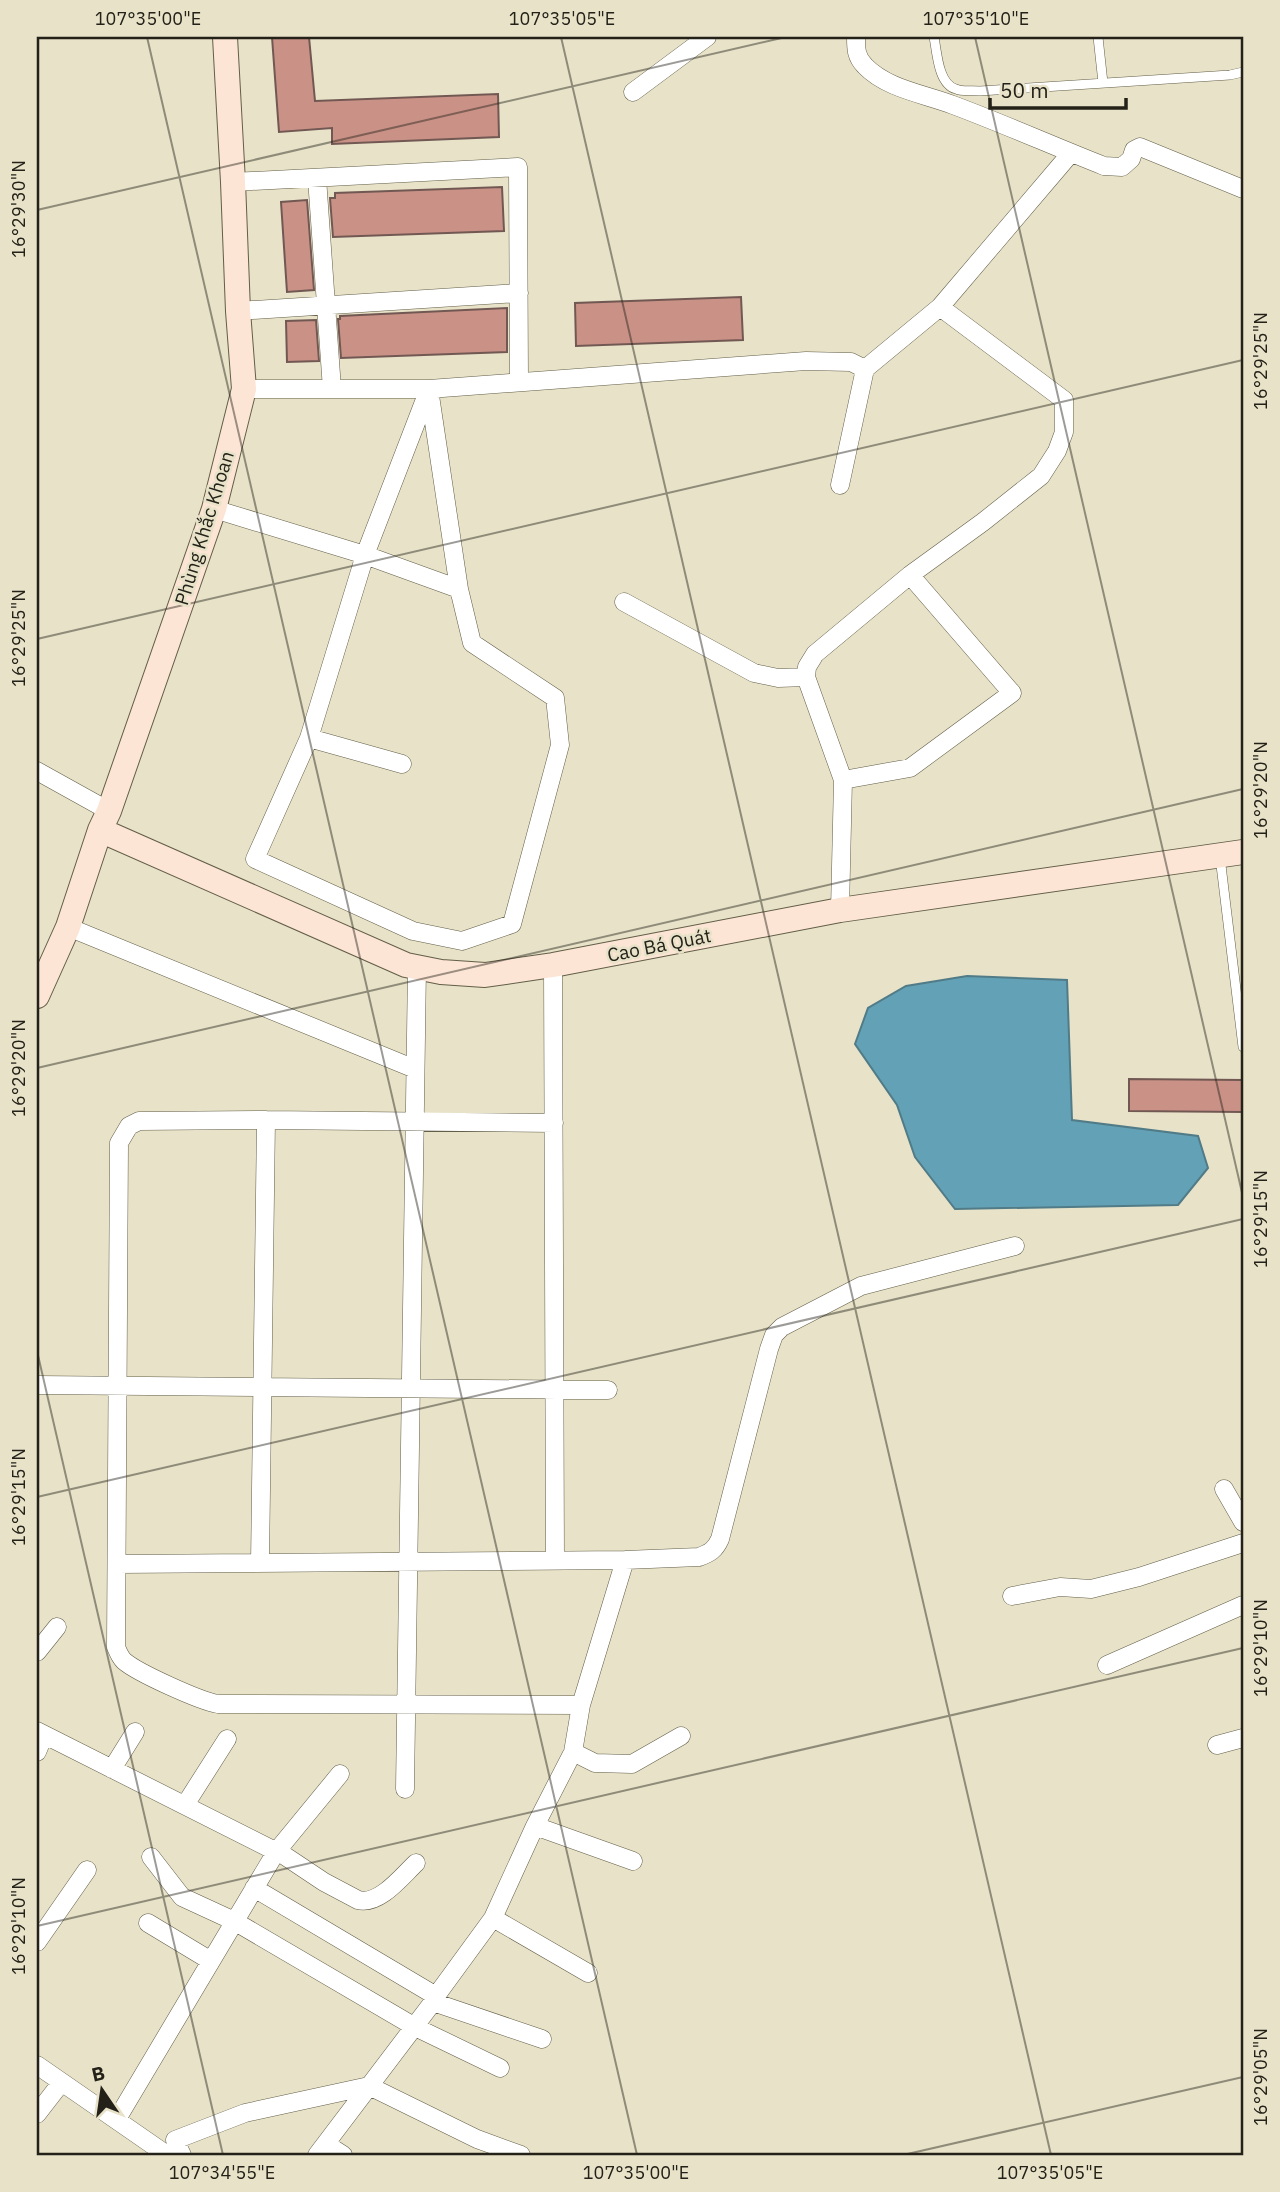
<svg xmlns="http://www.w3.org/2000/svg" width="1280" height="2192" font-family="'IBM Plex Sans',sans-serif">
	<style>
		.water { fill: #63a2b6; stroke: #507b87; stroke-width: 2 }
		.building { fill: #ca9287; stroke: #725853; stroke-width: 2 }
		.lines { fill: none; stroke-linecap: round; stroke-linejoin: round }
		.lane-casing { stroke: #625e47; stroke-width: 10 }
		.street-casing { stroke: #625e47; stroke-width: 19 }
		.secondary-casing { stroke: #625e47; stroke-width: 26 }
		.lane { stroke: #fff; stroke-width: 9 }
		.street { stroke: #fff; stroke-width: 18 }
		.secondary { stroke: #fde5d5; stroke-width: 24 }
		.ticks { fill: none; stroke: #232118; stroke-width: 2; stroke-opacity: 0.45 }
		.labels { text-anchor: middle; stroke-width: 5; stroke-linejoin: round; paint-order: stroke }
		.street-label { font-size: 19px; fill: #232118; stroke: #e7e2c8 }
		.neatline { fill: none; stroke: #232118; stroke-width: 2.5 }
		.ticks-label { font-size: 18px; text-anchor: middle; fill: #232118 }
	</style>
	<rect width="100%" height="100%" fill="#e7e2c8"/>
	<path class="water" d="M967,976L1067,980L1072,1120L1198,1136L1208,1168L1178,1205L955,1209L915,1157L897,1105L855,1044L868,1008L906,986Z"/>
	<path class="building" d="M272,37H309L315,101L498,94L499,137L332,144V128L279,132Z
		M502,187L504,231L333,237L330,198H335V193Z
		M307,200L314,290L287,292L281,202Z
		M741,297L743,340L576,346L575,303Z
		M507,308V352L341,358L338,319H340V316Z
		M316,320L319,361L287,362L286,321Z
		M1129,1079L1243,1080V1112L1129,1111Z"/>
	<g class="lines">
		<defs>
			<path id="lane" d="M934,37C937,52 938,84 956,89C962,92 972,90 980,91L1230,75L1243,72
				M1098,37L1103,83
				M1220,857L1243,1047"/>
			<path id="street" d="M856,37C856,49 856,57 865,66C887,89 925,94 953,105C1004,124 1053,146 1104,166L1122,167L1131,159L1134,150L1140,147L1243,189
				M633,92L707,37
				M317,178L332,389
				M233,182L518,167L519,382
				M238,311L519,293
				M244,389H429L806,361L851,362L865,369L940,307L1071,153
				M429,389L459,589L472,643L555,698L560,745L512,924L462,941L413,931L255,859L309,738L365,555Z
				M840,485L865,369
				M214,509L365,555L459,589
				M624,602L754,673L778,678L806,677
				M309,738L402,764
				M37,771L109,811
				M843,780L910,768L1012,693L910,575
				M840,910L843,780L806,677L807,667L815,654L910,575L983,522L1041,476L1057,451L1064,432V400L940,307
				M68,927L415,1069
				M553,965L555,1561
				M554,1123L266,1120L139,1121L129,1126L119,1143L116,1647C118,1652 120,1657 124,1661C138,1673 200,1701 218,1704L581,1705
				M37,1385L608,1390
				M1224,1489L1243,1522
				M260,1563L266,1120
				M117,1564L625,1560L699,1557C710,1553 715,1550 720,1539L769,1349L774,1335L782,1327L861,1286L1015,1246
				M1012,1596L1060,1587L1091,1589L1139,1577L1243,1543
				M37,1652L57,1627
				M1107,1665L1243,1605
				M37,1731L285,1856L324,1882L358,1900C379,1906 402,1876 416,1863
				M1217,1745L1243,1738
				M37,1752L44,1735
				M573,1752L595,1763L632,1764L681,1736
				M112,1769L135,1732
				M405,1789L417,967
				M185,1805L227,1739
				M535,1826L633,1861
				M151,1857L182,1897L234,1921L415,2027L500,2068
				M254,1888L436,1996
				M493,1918L588,1973
				M148,1923L211,1961
				M37,1942L87,1870
				M433,2002L542,2039
				M37,2065L167,2155
				M37,2114L61,2083
				M117,2119L276,1852L340,1774
				M326,2144L343,2155
				M182,2155L175,2140L245,2113L369,2086L477,2139L521,2155
				M317,2155L433,2002L436,1996L493,1918L535,1826L573,1752L581,1705L625,1560"/>
			<path id="secondary" d="M100,830L406,965L441,972L485,975L553,965L840,910L1243,852
				M37,996L68,927L100,830L109,811L214,509L244,389L238,311L233,182L225,37"/>
		</defs>
		<use href="#lane" class="lane-casing"/>
		<use href="#street" class="street-casing"/>
		<use href="#secondary" class="secondary-casing"/>
		<use href="#lane" class="lane"/>
		<use href="#street" class="street"/>
		<use href="#secondary" class="secondary"/>
	</g>
	<path class="ticks" d="M147,37L637,2155M561,37L1051,2155M975,37L1243,1197M37,210L786,37M37,639L1243,360M37,1068L1243,789M37,1351L223,2155M37,1497L1243,1219M37,1926L1243,1648M903,2155L1243,2077"/>
	<g class="labels">
		<g class="street-label">
			<text transform="translate(204 528) rotate(-73)" y="7">Phùng Khắc Khoan</text>
			<text transform="translate(659 945) rotate(-11)" y="7">Cao Bá Quát</text>
		</g>
	</g>
	<rect width="1280" height="2192" fill="none" stroke="#e7e2c8" stroke-width="77"/>
	<g transform="translate(102 2090) rotate(347)" stroke="#e7e2c8" stroke-width="5" paint-order="stroke">
	<path d="M0-5L12 26L0 18L-12 26Z" fill="#232118"/>
	<text y="-10" font-size="19" font-weight="bold" text-anchor="middle" fill="#232118">B</text>
	</g>
	<path d="M990 98v10h136v-10" fill="none" stroke="#232118" stroke-width="3.5"/>
	<text x="1000" y="98" font-size="21" fill="#232118" stroke="#e7e2c8" stroke-width="5" paint-order="stroke">50 m</text>
	<rect x="38" y="38" width="1204" height="2116" class="neatline"/>
	<g class="ticks-label">
		<text x="148" y="25">107°35'00"E</text>
		<text x="562" y="25">107°35'05"E</text>
		<text x="976" y="25">107°35'10"E</text>
		<text transform="translate(19 209) rotate(-90)" y="6">16°29'30"N</text>
		<text transform="translate(1261 361) rotate(-90)" y="6">16°29'25"N</text>
		<text transform="translate(19 638) rotate(-90)" y="6">16°29'25"N</text>
		<text transform="translate(1261 790) rotate(-90)" y="6">16°29'20"N</text>
		<text transform="translate(19 1068) rotate(-90)" y="6">16°29'20"N</text>
		<text transform="translate(1261 1219) rotate(-90)" y="6">16°29'15"N</text>
		<text transform="translate(19 1497) rotate(-90)" y="6">16°29'15"N</text>
		<text transform="translate(1261 1648) rotate(-90)" y="6">16°29'10"N</text>
		<text transform="translate(19 1926) rotate(-90)" y="6">16°29'10"N</text>
		<text transform="translate(1261 2077) rotate(-90)" y="6">16°29'05"N</text>
		<text x="222" y="2179">107°34'55"E</text>
		<text x="636" y="2179">107°35'00"E</text>
		<text x="1050" y="2179">107°35'05"E</text>
	</g>
</svg>
